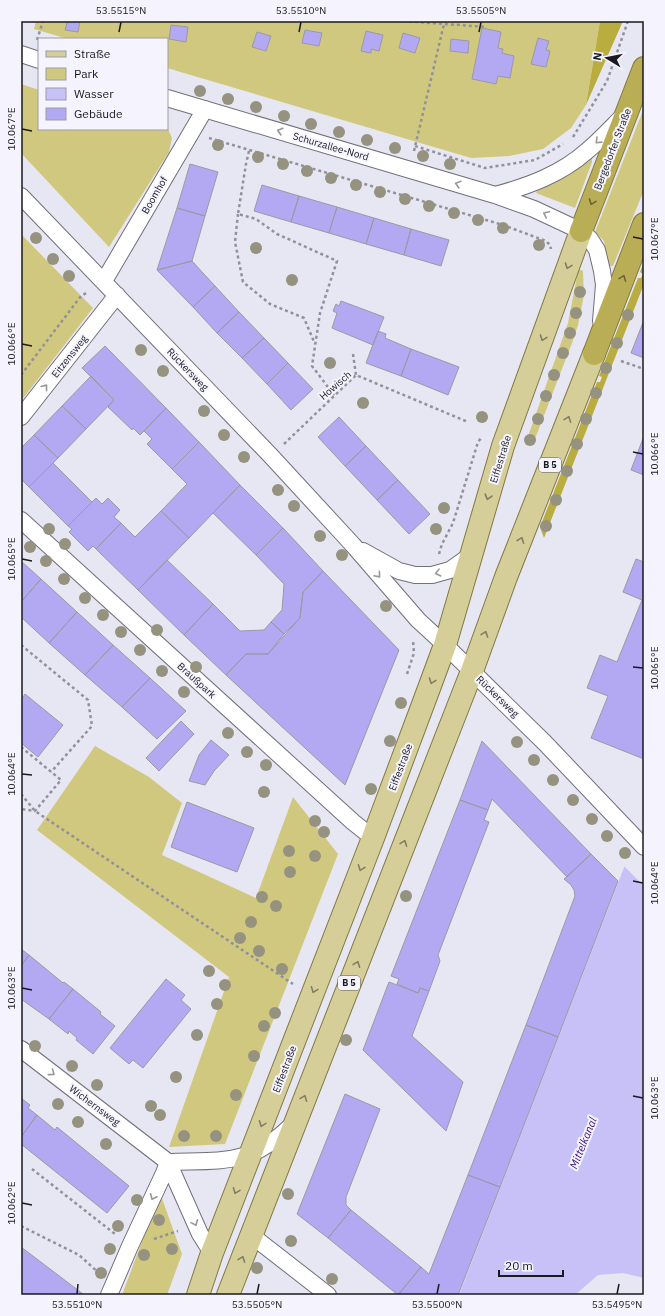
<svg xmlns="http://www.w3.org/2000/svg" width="665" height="1316" font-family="'IBM Plex Sans',sans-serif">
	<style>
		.green { fill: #d1c87f }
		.forest { fill: #baad3f }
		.water { fill: #c7c1f8 }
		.pier { fill: #e7e6f3 }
		.building { fill: #b3a9f2; stroke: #9a99a5 }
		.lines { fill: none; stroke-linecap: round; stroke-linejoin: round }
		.street-casing { stroke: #706f7a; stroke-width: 18 }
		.primary-casing { stroke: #817a42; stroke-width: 24 }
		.highway-casing { stroke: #817a42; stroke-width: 24 }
		.path { stroke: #92919b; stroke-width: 2.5; stroke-dasharray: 3 3; stroke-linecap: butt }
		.street { stroke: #fff; stroke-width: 16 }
		.primary { stroke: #d5ce99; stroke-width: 22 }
		.highway { stroke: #b9ae55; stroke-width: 22 }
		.tree { fill: #969280 }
		.oneway { stroke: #98989a }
		.oneway2 { stroke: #6a643a }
		.oneway3 { stroke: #817d62 }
		.ticks { fill: none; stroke: #1a191e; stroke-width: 1.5 }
		.labels { text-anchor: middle; stroke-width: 4; stroke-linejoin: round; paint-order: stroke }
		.shield { fill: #f5f4fe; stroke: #5c5b61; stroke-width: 1 }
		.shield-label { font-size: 9px; font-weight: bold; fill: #1a191e }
		.street-label { font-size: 10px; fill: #1a191e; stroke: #f5f4fe }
		.water-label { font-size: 11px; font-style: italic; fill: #360f79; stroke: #f5f4fe }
		.neatline { fill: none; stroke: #1a191e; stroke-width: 1.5 }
		.ticks-label { font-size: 10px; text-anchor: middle; fill: #1a191e }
	</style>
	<rect width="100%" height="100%" fill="#e7e6f3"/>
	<path class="green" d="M36,21H600L586,105L571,128L543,149L509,156L471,158L167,68V39H68L34,29Z
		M21,84L39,90V129H168L172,138L169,152L109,247L21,153Z
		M644,108V190L613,266H608L604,241L595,232Z
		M592,158V162L575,208L536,193L537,191C556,181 576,172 592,158Z
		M21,234L93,308L21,401Z
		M579,270H582L583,272L584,295L578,325L572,343L533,444L527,443V439L568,323L578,271Z
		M95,746L149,777L182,803L162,855L256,898L293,797L338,854L225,1144L169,1147L229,977L37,830Z
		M160,1193L182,1254L167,1295H122Z"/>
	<path class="forest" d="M600,21H623L586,105Z
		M644,262V284L544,538L540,527L597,382H600L602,377L599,376L638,278H641L643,274L640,272Z"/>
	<path class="water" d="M644,811V1278L623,1273L598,1275L575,1295H459L630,852Z"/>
	<path class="pier" d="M644,811V886L623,865Z"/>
	<path class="building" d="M63,21H80L78,32L65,30L67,23Z
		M171,25L188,27L186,42L169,39Z
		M482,28L501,32L498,48L503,49L502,53L514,56L510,78L498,76L496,84L472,79Z
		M305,30L322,33L319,46L302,43Z
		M366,31L383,35L379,51L371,49V53L361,51Z
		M257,32L271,36L266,51L252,47Z
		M403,33L420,38L415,53L399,48Z
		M538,38L549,41L546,50L550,51L546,67L531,64Z
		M451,39L469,41L468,53L450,51Z
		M190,164L218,172L205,216L177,208Z
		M262,185L299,196L291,222L254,211Z
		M299,196L337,207L329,233L291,222Z
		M337,207L374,218L366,244L329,233Z
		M177,208L205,216L192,261L157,270Z
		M374,218L411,229L404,255L366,244Z
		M411,229L449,240L441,266L404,255Z
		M192,261L215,286L193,307L157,270Z
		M215,286L239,312L217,333L193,307Z
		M341,301L384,317L373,345L332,328L337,313L333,311L336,304L339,306Z
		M239,312L264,338L242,358L217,333Z
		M644,320V358L631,353Z
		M378,331L386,334L385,338L411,349L401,376L366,363Z
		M264,338L288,363L267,384L242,358Z
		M105,346L166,408L140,435L133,428L132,430L108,407L114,400L82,368Z
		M411,349L459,367L448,395L401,376Z
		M288,363L313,389L291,410L267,384Z
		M91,376L114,400L86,429L62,406Z
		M62,406L86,429L58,458L34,435Z
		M166,408L199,442L172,469L147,444L152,439L144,431Z
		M339,417L366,446L345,466L318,437Z
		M34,435L58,458L29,487L21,479V448Z
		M644,436V475L631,470Z
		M199,442L240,485L189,538L161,511L187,484L172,469Z
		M366,446L398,480L377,500L345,466Z
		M53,463L92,502L68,526L29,487Z
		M398,480L430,514L409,534L377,500Z
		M240,485L283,528L256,555L213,513Z
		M96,498L102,504L108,498L120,510L114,517L121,523L96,549L93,546L88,551L69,532L72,529L68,526Z
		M161,511L189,538L138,590L96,549L121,523L135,537Z
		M283,528L323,571L303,592L300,618L284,634L271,622L282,610L284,584L256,555Z
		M636,559L644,562V759L591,738L608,696L587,688L600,655L617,662L642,600L623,592Z
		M167,560L213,604L184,635L138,590Z
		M21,561L41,579L21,602Z
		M323,571L399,650L345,785L226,675L246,654H268L300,618L303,592Z
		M41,579L77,612L49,643L21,617V602Z
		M213,604L240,631L264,630L271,622L284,634L268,654H246L226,675L184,635Z
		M77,612L113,645L85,675L49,643Z
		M113,645L150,678L122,707L85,675Z
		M150,678L186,711L157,739L122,707Z
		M25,694L63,725L38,757L21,743V700Z
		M181,721L194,734L159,771L146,758Z
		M211,740L229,755L214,771L205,785L189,781L199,755Z
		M482,741L591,854L567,877L492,799L488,810L460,800Z
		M460,800L488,810L484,820L489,822L438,955L440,961L429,991L420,988L418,993L397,984L399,979L391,976Z
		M187,802L254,828L237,872L171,847Z
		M591,854L618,881L558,1037L526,1025L575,896L574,890L571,885L564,879Z
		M21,949L29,955L21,966Z
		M29,955L63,983L64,982L73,989L49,1019L21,999L23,996L21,995V966Z
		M166,979L185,995L181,1000L191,1009L143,1068L133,1060L129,1064L110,1048Z
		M389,982L418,993L420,988L429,991L412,1036L463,1082L446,1131L363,1050Z
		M73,989L101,1012L100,1014L115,1026L93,1054L76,1040L77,1038L69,1031L68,1034L49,1019Z
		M526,1025L558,1037L500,1187L468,1175Z
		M345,1094L380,1109L346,1197V1205L351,1210L328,1238L297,1214Z
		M21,1098L30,1105L28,1108L37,1115L21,1137Z
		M37,1115L55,1130L57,1127L129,1186L107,1213L21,1144V1137Z
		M468,1175L500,1187L458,1295H398L421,1267L429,1274Z
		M351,1210L421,1267L398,1295L328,1238Z
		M21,1247L83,1294V1295L21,1294Z"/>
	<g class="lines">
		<defs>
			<path id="street" d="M21,54L39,60
				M167,98L495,195L534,209L581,231L590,239L597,250L602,271L604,285L601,321
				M495,195C529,186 561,174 587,151C600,140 611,128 623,116
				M21,196L271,456L353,545L418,620L445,645L545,743L644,847
				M104,281L205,109
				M21,417L117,295
				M21,520L353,822L373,838
				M363,551L399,571L415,575H432L450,570L471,555
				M21,1049L168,1162L200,1234L212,1253
				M168,1162C223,1160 250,1166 292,1125
				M251,1235L328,1295
				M109,1295L130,1246L164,1173L168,1162"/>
			<path id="primary" d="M198,1295L212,1253L373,838L428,691L445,645L503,446L581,231
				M228,1295L472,671L506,577L594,354"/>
			<path id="highway" d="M581,231L644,68
				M594,354L644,224"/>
		</defs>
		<use href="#street" class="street-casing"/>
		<use href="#primary" class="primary-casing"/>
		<use href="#highway" class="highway-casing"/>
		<path class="path" d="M403,21L487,27
			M37,40L43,21
			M573,137L607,81L628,21
			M209,138L503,225L546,241L550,245L551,249
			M415,146L485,168L535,160L563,144
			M249,151L246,164L238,214L256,219L277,234L337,261L320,313L312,366L334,395
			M414,151L444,24
			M238,214L235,242L243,282L270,304L304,318L315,344
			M353,354L356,375
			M621,361L644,369
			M21,375L81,296L88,292
			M284,444L356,375L468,422
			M439,554L442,544L453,523L478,442L482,437
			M21,645L88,700L92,726L51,772
			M407,674L414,653L413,641
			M21,747L61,780L35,811L21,809
			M21,794L35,811L293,984
			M32,1169L115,1234
			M21,1226L79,1255L99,1273
			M154,1239L178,1231"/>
		<use href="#street" class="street"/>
		<use href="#primary" class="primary"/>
		<use href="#highway" class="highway"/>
	</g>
	<g class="tree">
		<circle cx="200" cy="91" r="6"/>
		<circle cx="228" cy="99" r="6"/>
		<circle cx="256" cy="107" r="6"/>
		<circle cx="284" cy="116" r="6"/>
		<circle cx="311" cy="124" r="6"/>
		<circle cx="339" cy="132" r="6"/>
		<circle cx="367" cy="140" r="6"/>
		<circle cx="218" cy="145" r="6"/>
		<circle cx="395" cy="148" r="6"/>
		<circle cx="423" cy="156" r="6"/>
		<circle cx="258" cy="157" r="6"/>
		<circle cx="283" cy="164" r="6"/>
		<circle cx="450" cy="164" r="6"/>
		<circle cx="307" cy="171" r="6"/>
		<circle cx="331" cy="178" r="6"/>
		<circle cx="356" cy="185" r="6"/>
		<circle cx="380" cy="192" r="6"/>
		<circle cx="405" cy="199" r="6"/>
		<circle cx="429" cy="206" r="6"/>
		<circle cx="454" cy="213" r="6"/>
		<circle cx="478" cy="220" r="6"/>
		<circle cx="503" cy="228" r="6"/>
		<circle cx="36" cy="238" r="6"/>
		<circle cx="539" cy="245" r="6"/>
		<circle cx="256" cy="248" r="6"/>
		<circle cx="53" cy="259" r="6"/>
		<circle cx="69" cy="276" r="6"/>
		<circle cx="292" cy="280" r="6"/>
		<circle cx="580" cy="292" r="6"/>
		<circle cx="576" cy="313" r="6"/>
		<circle cx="628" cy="315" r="6"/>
		<circle cx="570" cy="333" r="6"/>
		<circle cx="617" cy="343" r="6"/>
		<circle cx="141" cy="350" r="6"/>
		<circle cx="563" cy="353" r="6"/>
		<circle cx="330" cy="363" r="6"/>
		<circle cx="606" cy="368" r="6"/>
		<circle cx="163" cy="371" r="6"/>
		<circle cx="554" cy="375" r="6"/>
		<circle cx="596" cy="393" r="6"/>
		<circle cx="546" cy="396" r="6"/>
		<circle cx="363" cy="403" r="6"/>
		<circle cx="204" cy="411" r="6"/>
		<circle cx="482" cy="417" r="6"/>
		<circle cx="538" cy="419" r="6"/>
		<circle cx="586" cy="419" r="6"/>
		<circle cx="224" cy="435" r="6"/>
		<circle cx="530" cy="440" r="6"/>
		<circle cx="577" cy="444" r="6"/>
		<circle cx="244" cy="457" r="6"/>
		<circle cx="567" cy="471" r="6"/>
		<circle cx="278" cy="490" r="6"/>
		<circle cx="556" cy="500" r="6"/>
		<circle cx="294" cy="506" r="6"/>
		<circle cx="444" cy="508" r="6"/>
		<circle cx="546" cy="526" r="6"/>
		<circle cx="49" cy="529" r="6"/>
		<circle cx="436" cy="529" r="6"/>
		<circle cx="320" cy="536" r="6"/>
		<circle cx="65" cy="544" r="6"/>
		<circle cx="30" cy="547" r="6"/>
		<circle cx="342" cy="555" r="6"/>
		<circle cx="46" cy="561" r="6"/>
		<circle cx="64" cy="579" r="6"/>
		<circle cx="85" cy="598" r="6"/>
		<circle cx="386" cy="606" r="6"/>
		<circle cx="103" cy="615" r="6"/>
		<circle cx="157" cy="630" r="6"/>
		<circle cx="121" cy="632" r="6"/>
		<circle cx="140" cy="650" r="6"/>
		<circle cx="196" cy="667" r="6"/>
		<circle cx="162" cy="671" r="6"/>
		<circle cx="184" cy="692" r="6"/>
		<circle cx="401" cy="703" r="6"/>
		<circle cx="228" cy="733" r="6"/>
		<circle cx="390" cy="741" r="6"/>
		<circle cx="517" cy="742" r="6"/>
		<circle cx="247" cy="752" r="6"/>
		<circle cx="534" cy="760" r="6"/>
		<circle cx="266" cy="765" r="6"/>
		<circle cx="553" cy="780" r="6"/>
		<circle cx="371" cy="789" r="6"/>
		<circle cx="264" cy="792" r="6"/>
		<circle cx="573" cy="800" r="6"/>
		<circle cx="592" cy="819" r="6"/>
		<circle cx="315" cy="821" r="6"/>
		<circle cx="324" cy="832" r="6"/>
		<circle cx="607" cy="836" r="6"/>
		<circle cx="289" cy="851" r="6"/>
		<circle cx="625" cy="853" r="6"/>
		<circle cx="315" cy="856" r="6"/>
		<circle cx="290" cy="872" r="6"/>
		<circle cx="406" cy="896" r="6"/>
		<circle cx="262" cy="897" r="6"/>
		<circle cx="276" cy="906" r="6"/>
		<circle cx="251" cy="922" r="6"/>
		<circle cx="240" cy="938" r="6"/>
		<circle cx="259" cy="951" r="6"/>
		<circle cx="282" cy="969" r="6"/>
		<circle cx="209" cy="971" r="6"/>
		<circle cx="225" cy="985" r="6"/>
		<circle cx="217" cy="1004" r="6"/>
		<circle cx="275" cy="1013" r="6"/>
		<circle cx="264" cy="1026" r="6"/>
		<circle cx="197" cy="1035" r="6"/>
		<circle cx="346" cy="1040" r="6"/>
		<circle cx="35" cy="1046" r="6"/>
		<circle cx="254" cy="1056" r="6"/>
		<circle cx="72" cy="1066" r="6"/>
		<circle cx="176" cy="1077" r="6"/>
		<circle cx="97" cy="1085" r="6"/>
		<circle cx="236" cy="1095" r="6"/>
		<circle cx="58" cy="1104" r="6"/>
		<circle cx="151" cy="1106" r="6"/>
		<circle cx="160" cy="1115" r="6"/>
		<circle cx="78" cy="1122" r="6"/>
		<circle cx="184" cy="1136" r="6"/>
		<circle cx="216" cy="1136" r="6"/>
		<circle cx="106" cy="1144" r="6"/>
		<circle cx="288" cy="1194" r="6"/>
		<circle cx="137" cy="1200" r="6"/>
		<circle cx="159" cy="1220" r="6"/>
		<circle cx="118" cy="1226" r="6"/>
		<circle cx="291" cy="1241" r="6"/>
		<circle cx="110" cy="1249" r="6"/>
		<circle cx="172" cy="1249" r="6"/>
		<circle cx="144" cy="1255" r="6"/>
		<circle cx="257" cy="1268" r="6"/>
		<circle cx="101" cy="1273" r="6"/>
		<circle cx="332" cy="1279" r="6"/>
	</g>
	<defs><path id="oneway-chevron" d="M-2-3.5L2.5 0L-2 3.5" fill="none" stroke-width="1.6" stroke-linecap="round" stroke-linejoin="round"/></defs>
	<g class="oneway">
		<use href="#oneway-chevron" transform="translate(280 131) rotate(-164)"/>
		<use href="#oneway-chevron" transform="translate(598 141) rotate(136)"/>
		<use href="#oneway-chevron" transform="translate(458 184) rotate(-163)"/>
		<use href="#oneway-chevron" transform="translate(546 214) rotate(-155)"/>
		<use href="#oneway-chevron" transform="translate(45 387) rotate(-52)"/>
		<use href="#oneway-chevron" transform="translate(438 573) rotate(166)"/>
		<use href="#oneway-chevron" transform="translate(378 575) rotate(49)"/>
		<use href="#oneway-chevron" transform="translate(52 1073) rotate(37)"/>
		<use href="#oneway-chevron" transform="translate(153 1197) rotate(115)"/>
		<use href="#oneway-chevron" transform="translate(195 1223) rotate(66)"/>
	</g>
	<g class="oneway2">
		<use href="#oneway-chevron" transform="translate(592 202) rotate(111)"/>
		<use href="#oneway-chevron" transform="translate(623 278) rotate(-69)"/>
	</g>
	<g class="oneway3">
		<use href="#oneway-chevron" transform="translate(568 266) rotate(110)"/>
		<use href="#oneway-chevron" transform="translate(543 338) rotate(110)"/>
		<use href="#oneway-chevron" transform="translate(568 419) rotate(-69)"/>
		<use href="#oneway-chevron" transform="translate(488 497) rotate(106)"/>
		<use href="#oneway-chevron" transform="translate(521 540) rotate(-69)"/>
		<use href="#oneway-chevron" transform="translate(485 634) rotate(-70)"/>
		<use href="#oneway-chevron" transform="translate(432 681) rotate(110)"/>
		<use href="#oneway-chevron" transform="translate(404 843) rotate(-69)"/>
		<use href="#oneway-chevron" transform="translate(361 868) rotate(111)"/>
		<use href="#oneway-chevron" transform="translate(357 964) rotate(-69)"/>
		<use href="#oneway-chevron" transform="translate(314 990) rotate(111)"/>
		<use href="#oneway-chevron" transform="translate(304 1098) rotate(-69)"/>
		<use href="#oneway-chevron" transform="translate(262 1124) rotate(111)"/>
		<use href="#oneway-chevron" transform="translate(236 1191) rotate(111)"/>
		<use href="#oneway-chevron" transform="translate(242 1259) rotate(-69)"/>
	</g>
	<path class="ticks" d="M119,32L121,22M299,32L301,22M479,32L481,22M22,129L32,131M633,237L643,239M22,344L32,346M633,452L643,454M22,559L32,561M633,667L643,668M22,774L32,775M633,881L643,883M22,988L32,990M633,1096L643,1098M22,1203L32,1205M77,1294L78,1284M257,1294L259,1284M437,1294L439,1284M617,1294L619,1284"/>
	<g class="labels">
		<g class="shield">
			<rect x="539" y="458" width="22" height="14" rx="3"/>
			<rect x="338" y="976" width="22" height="14" rx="3"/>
		</g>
		<g class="shield-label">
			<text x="550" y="468">B 5</text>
			<text x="349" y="986">B 5</text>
		</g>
		<g class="street-label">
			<text transform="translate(331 146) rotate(16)" y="4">Schurzallee-Nord</text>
			<text transform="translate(612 149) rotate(-69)" y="4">Bergedorfer Straße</text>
			<text transform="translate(154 195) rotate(-60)" y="4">Boomhof</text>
			<text transform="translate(69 356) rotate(-52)" y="4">Eitzensweg</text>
			<text transform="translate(188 369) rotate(46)" y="4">Rückersweg</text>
			<text transform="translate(335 385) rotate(-41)" y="4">Howisch</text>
			<text transform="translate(500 459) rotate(-73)" y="4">Eiffestraße</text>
			<text transform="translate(197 680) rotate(42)" y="4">Braußpark</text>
			<text transform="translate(498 696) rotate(44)" y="4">Rückersweg</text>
			<text transform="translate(400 767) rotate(-69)" y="4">Eiffestraße</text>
			<text transform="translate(284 1069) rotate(-69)" y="4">Eiffestraße</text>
			<text transform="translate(95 1105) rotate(37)" y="4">Wichernsweg</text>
		</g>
		<g class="water-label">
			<text transform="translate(583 1143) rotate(-68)" y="4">Mittelkanal</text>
		</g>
	</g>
	<rect width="665" height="1316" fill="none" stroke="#f5f4fe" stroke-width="44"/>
	<rect x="38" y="38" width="130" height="92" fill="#f5f4fe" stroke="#9d9ca4"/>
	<rect x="46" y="51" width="20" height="6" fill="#d5ce99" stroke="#9d9ca4"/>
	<text x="74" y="58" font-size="12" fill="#1a191e">Straße</text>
	<rect x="46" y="68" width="20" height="12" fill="#d1c87f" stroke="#9d9ca4"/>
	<text x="74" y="78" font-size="12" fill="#1a191e">Park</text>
	<rect x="46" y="88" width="20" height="12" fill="#c7c1f8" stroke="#9d9ca4"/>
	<text x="74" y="98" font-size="12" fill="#1a191e">Wasser</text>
	<rect x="46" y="108" width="20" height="12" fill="#b3a9f2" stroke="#9d9ca4"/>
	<text x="74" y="118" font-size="12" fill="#1a191e">Gebäude</text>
	<g transform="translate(607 58) rotate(280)" stroke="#f5f4fe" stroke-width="3" paint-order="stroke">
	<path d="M0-3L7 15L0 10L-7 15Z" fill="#1a191e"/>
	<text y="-6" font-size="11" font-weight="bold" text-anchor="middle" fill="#1a191e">N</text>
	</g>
	<path d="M499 1270v6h64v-6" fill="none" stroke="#1a191e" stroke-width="2"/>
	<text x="505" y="1270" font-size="12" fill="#1a191e" stroke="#f5f4fe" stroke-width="3" paint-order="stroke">20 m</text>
	<rect x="22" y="22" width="621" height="1272" class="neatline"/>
	<g class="ticks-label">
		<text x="121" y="14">53.5515°N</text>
		<text x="301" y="14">53.5510°N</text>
		<text x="481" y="14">53.5505°N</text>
		<text transform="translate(11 129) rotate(-90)" y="4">10.067°E</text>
		<text transform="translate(654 239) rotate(-90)" y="4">10.067°E</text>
		<text transform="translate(11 344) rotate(-90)" y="4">10.066°E</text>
		<text transform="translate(654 454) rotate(-90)" y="4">10.066°E</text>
		<text transform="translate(11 559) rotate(-90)" y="4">10.065°E</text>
		<text transform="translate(654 668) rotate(-90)" y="4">10.065°E</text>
		<text transform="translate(11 774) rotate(-90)" y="4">10.064°E</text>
		<text transform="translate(654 883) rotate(-90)" y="4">10.064°E</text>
		<text transform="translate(11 988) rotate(-90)" y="4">10.063°E</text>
		<text transform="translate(654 1098) rotate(-90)" y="4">10.063°E</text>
		<text transform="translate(11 1203) rotate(-90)" y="4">10.062°E</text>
		<text x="77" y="1308">53.5510°N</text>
		<text x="257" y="1308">53.5505°N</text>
		<text x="437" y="1308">53.5500°N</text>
		<text x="617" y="1308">53.5495°N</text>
	</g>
</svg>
